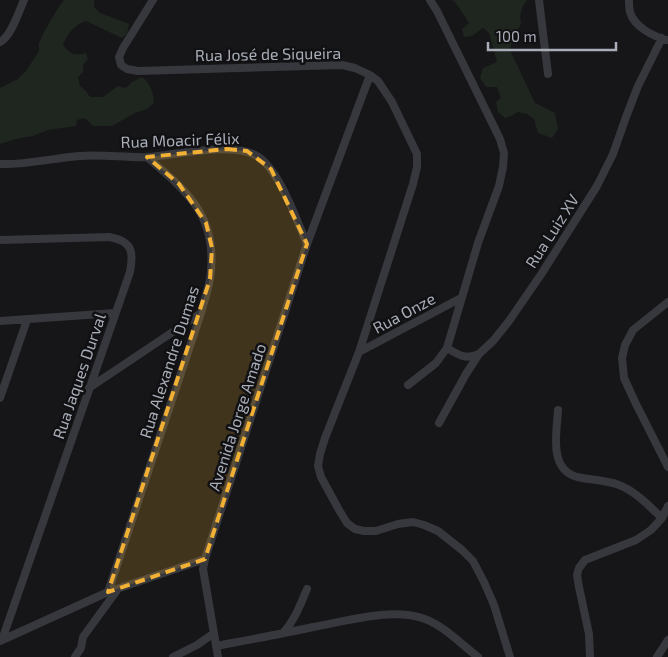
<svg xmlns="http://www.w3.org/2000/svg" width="668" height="657" font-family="'Exo 2',sans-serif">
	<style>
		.green { fill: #1e261f }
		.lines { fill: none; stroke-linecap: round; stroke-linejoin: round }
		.minor { stroke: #37383d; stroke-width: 8 }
		.marked { fill: #f2b134; fill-opacity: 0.2; stroke: #f2b134; stroke-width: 4; stroke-dasharray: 10 6; stroke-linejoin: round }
		.labels { text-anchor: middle; stroke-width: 5; stroke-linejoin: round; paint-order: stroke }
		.street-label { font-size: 16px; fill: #a8adb8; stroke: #111113 }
	</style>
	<rect width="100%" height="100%" fill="#161618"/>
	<path class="green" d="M64,0H94V7L100,13L129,24L127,34L122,38L86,21C75,24 68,33 63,44C69,54 74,56 86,53L88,59L83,65V72L78,77L80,86L86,91L90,97H103L118,86L126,88L132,82L142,77C151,84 153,92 154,103L147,109L135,113L112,126H93L85,118L77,120L76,126L48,130L33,136L16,139L0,144V88L18,79L26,71L39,51V43L44,32L58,8Z
		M452,0H527L523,6L520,16L521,24L512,40L510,50L535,103L555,113L558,129L552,138L538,133L534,119L527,114L518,112L513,115L505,118L498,112L496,102L501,98L497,87H486L480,78L483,68L497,62L489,33L483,28L472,36L464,37L462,29L469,23L456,3Z"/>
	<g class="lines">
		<path class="minor" d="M153,0L123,48L119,57L121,65L127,69L138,71L342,65L355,68L370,75L378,81L392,102L417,154V167L413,184L359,352L325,438L320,454L318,466L321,477L339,510L347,523L355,529L364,531H376L398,524L413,522L424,525L438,531L462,550L473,561L484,582L494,605L510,657
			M539,0L548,74
			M629,0C629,4 629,8 630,12C634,27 654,37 668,40
			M0,42C11,37 19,11 24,0
			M0,164C26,165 53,158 80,156C103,154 125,158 148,157C176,155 234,141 257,156C279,169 297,221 307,244
			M0,240L109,237C132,241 134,251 130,272L2,640
			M668,302L633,330L625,345L622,358L624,378L636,404L668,467
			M0,321L115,313
			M447,348C459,355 465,360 479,354
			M359,352L461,298
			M408,385L436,363L447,348L478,243L499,186L503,167L504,153L500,139L437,11L430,0
			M89,388L201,313
			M0,398L27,320
			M558,410C557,431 548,469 577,477C591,480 606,480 619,485C635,491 649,506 662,518
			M439,423L466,374L479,354L493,341L509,321L542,273L597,186L613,154L626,117L638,86L662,38
			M108,592L201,313C204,302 208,290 210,279C219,218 190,194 147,157
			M283,633C295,620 300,605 307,589
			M0,641L108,592L205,559
			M216,646C248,640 281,634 313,627C347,621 392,607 425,619C444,626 462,645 478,657
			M75,657L81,648L83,637L118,589
			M173,657L197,645L214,633
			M218,657L203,569L205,559L307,244L370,75
			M590,657L589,634L579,587L577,575L579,568L585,560L636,540L651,530L662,518L668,506
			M657,657L668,640"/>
	</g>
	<path class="marked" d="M227,149L247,151L271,169L307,244L205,559L108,592L210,279L212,248L206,223L179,184L147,157Z"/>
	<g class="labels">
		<g class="street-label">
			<text transform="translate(268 54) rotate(-1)" y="6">Rua José de Siqueira</text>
			<text transform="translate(180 140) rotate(-2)" y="6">Rua Moacir Félix</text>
			<text transform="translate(552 231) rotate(-57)" y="6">Rua Luiz XV</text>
			<text transform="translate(404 313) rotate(-28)" y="6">Rua Onze</text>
			<text transform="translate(169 362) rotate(-72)" y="6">Rua Alexandre Dumas</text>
			<text transform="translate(79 376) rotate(-71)" y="6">Rua Jaques Durval</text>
			<text transform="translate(237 417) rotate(-72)" y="6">Avenida Jorge Amado</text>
		</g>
	</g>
	<path d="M488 42v8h128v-8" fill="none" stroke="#a8adb8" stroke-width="2.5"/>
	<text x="496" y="42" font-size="15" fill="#a8adb8" stroke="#111113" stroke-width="4" paint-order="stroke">100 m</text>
</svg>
